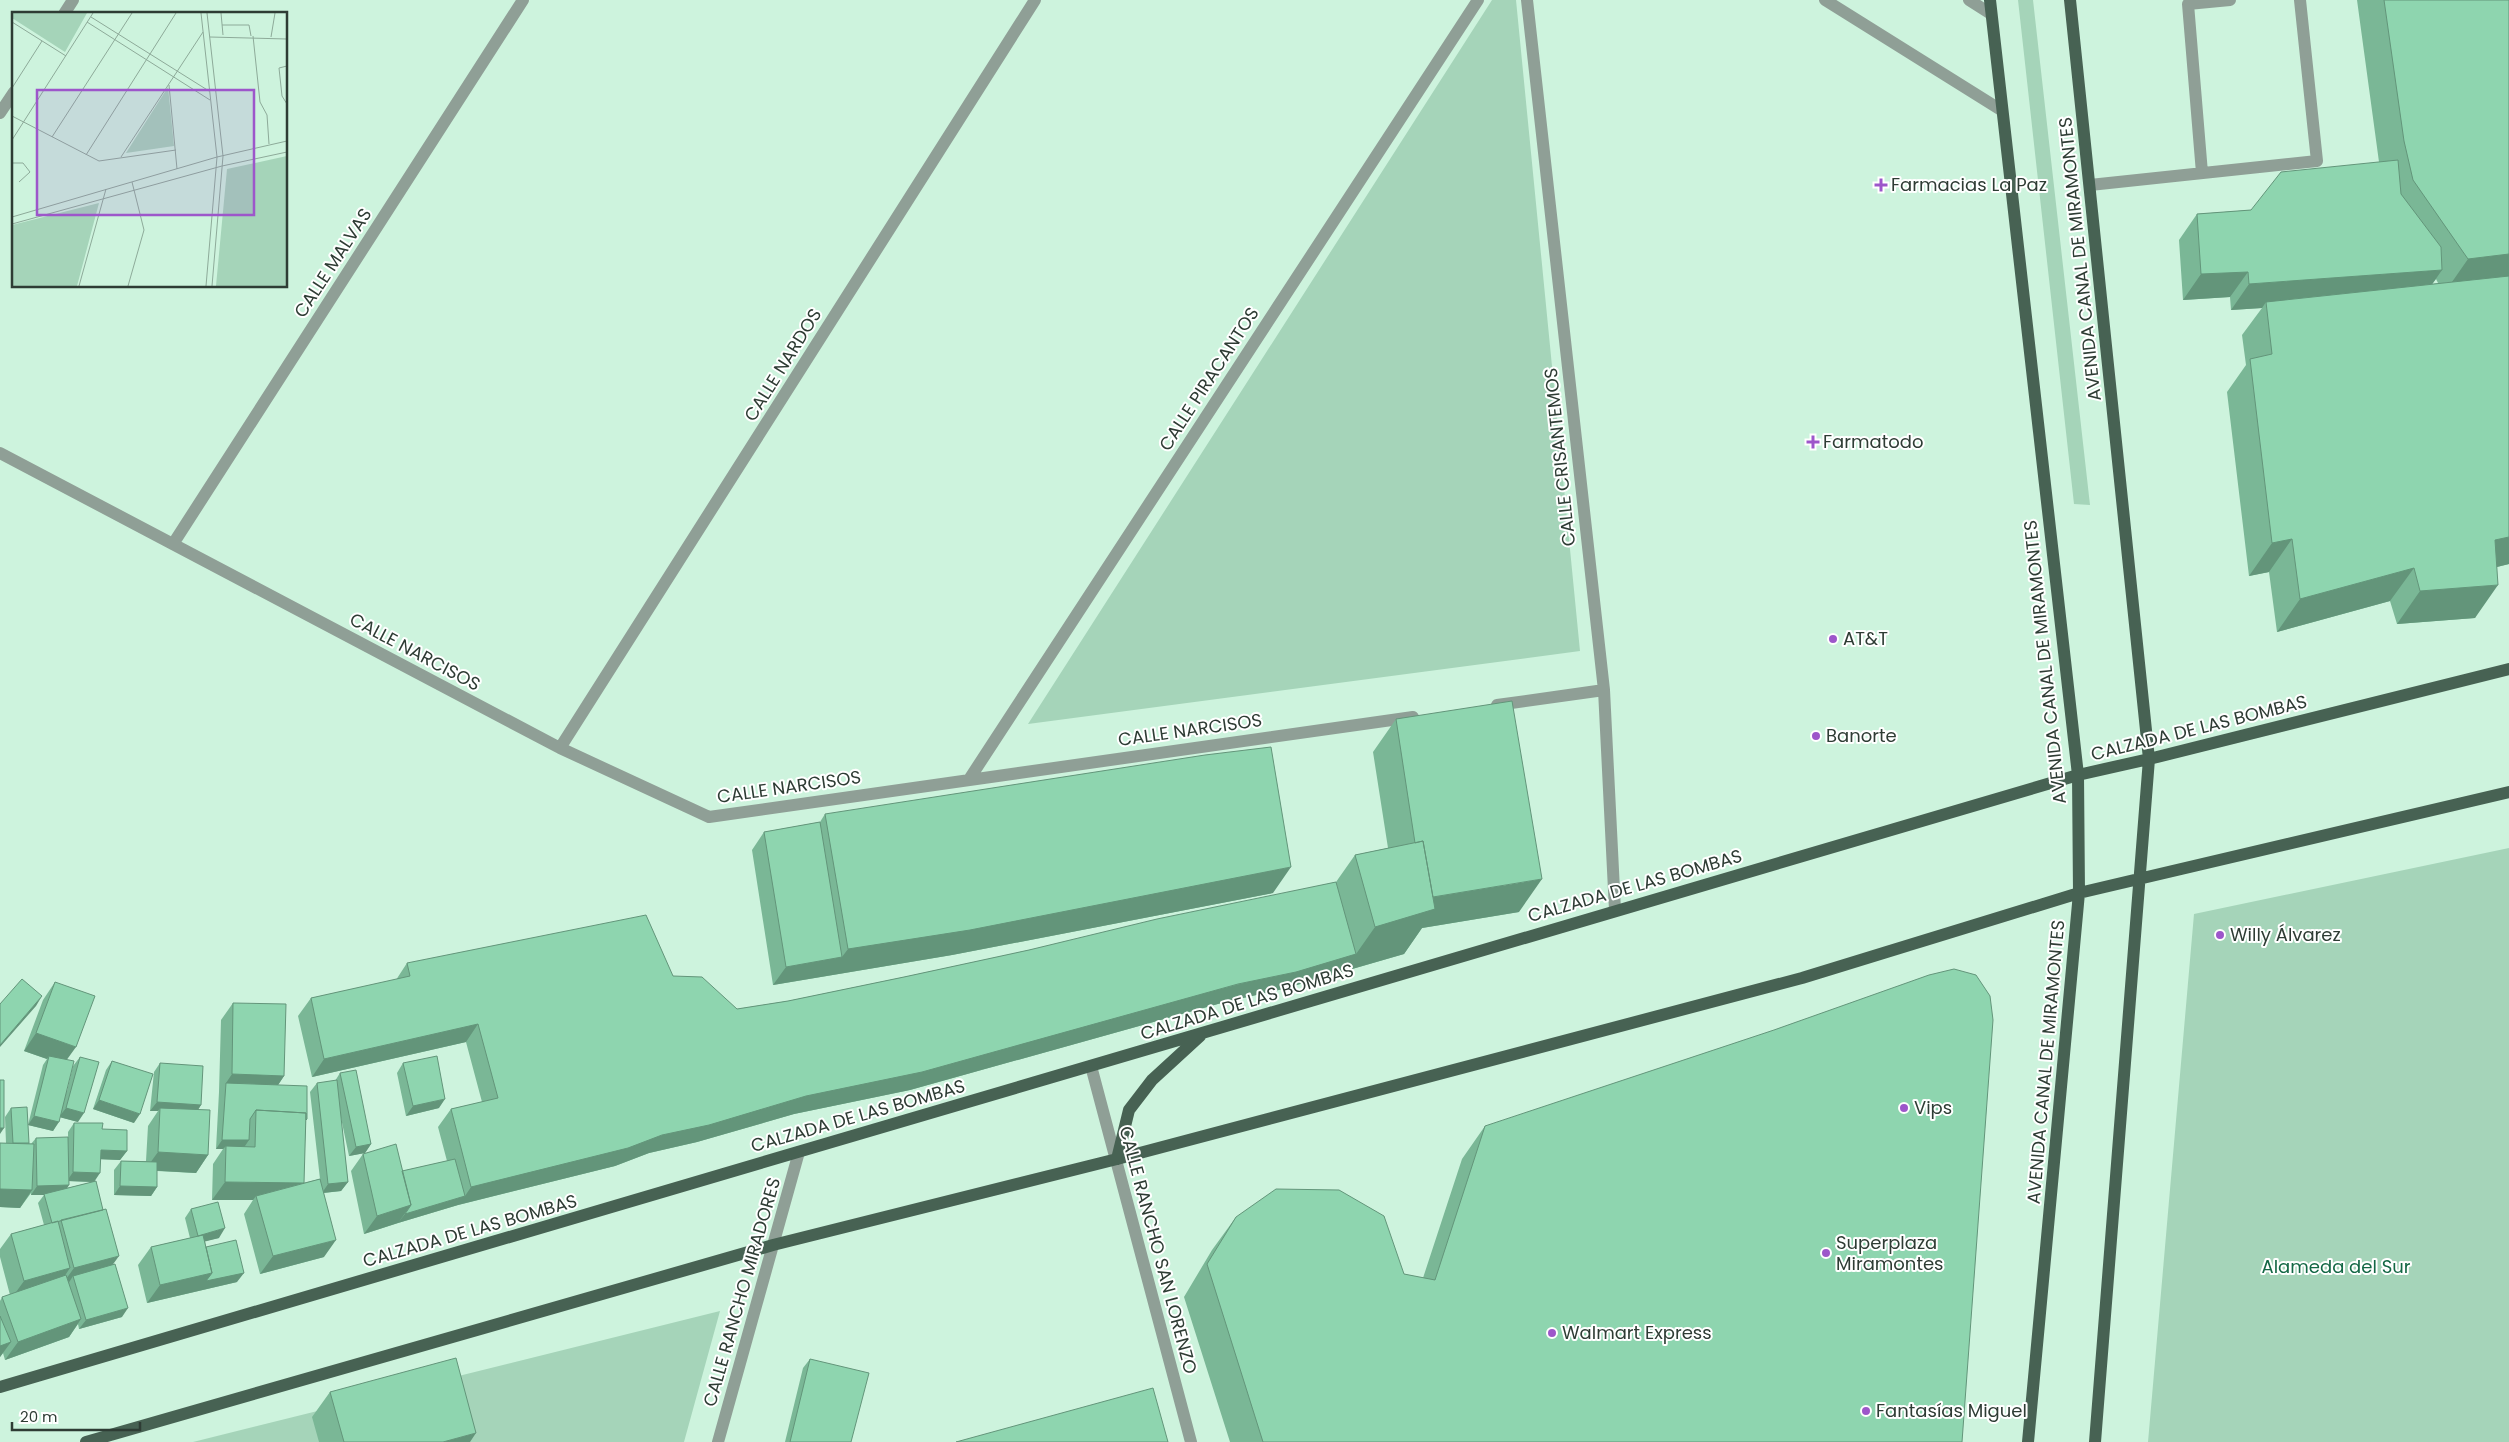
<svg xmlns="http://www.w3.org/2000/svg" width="2509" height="1442" font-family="Poppins,sans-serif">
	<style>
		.green { fill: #a5d4b9 }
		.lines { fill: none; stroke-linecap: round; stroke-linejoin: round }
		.minor { stroke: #8f9f96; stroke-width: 12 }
		.major { stroke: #476253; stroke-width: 12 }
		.wall { fill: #7ab796; fill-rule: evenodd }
		.shaded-wall { fill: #63957a }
		.building { fill: #8ed5af; stroke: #63957a }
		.poi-dot { fill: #9d56ca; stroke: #fff; stroke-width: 2 }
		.labels { text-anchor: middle; stroke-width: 4; stroke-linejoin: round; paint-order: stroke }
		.poi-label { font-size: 18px; fill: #2e3c34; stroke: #fff; text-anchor: start }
		.street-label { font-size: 18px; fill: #2e3c34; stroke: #fff }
		.park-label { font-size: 18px; fill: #126744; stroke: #fff }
		.inset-road { fill: none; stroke: #8daa99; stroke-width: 1 }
		.view { fill: #9d56ca; fill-opacity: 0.15; stroke: #9d56ca; stroke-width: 2.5 }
		.inset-edge { fill: none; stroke: #2e3c34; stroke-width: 2.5 }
	</style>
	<rect width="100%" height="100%" fill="#cdf3dd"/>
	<path class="green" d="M1492,0H1516L1580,651L1028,724Z
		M2018,0H2033L2090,505L2074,504Z
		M2509,848V1442H2148L2194,914Z
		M720,1311L684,1442H193Z"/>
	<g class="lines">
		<path class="minor" d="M1527,0L1604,690L1615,910
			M1825,0L2001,110
			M1969,0L1991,14
			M64,14L73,0
			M0,113L14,92
			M2202,173L2188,4L2230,0
			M2090,185L2317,161L2300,0
			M0,453L560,748L709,817L1413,717
			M173,544L523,0
			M1497,705L1604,690
			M560,748L1035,0
			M970,778L1478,0
			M1091,1066L1191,1442
			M718,1442L799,1152"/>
		<path class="major" d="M1990,0L2078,775L2079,893L2028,1442
			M2070,0L2149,759L2095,1442
			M1117,1159L1129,1110L1152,1080L1200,1036
			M0,1387L2078,775L2149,759L2509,669
			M86,1442L773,1245L1117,1159L1802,978L2079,893L2509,792"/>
	</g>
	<path class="wall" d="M2357,0H2509V564L2497,567L2475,618L2397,624L2390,601L2277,632L2269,572L2249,576L2227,392L2246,365L2242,335L2262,308L2231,310L2230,297L2183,300L2179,240L2197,214L2251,210L2379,162ZM2436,279L2438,283L2432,284Z
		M1396,719L1519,912L1422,928L1404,954L1283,989L1225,1002L910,1090L794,1114L697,1142L649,1153L615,1166L458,1205L398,1223L364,1234L351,1171L363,1154L402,1171L447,1161L438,1127L451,1109L482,1102L466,1042L312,1077L298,1016L311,998L396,980L407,963L673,976L737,1009L788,1001L904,977L1029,950L1336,882L1355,855L1388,848L1373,752Z
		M825,814L1273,893L952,955L773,985L752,850L764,832L820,822Z
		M55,982L67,1060V1091L73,1066L80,1057L78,1122L60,1117L53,1131L28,1125L43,1065L47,1059L24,1051L43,1000Z
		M233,1003L284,1076L278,1085L306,1121L303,1183L320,1179L310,1092L317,1083L335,1081L340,1073L371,1144L365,1153L349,1156L340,1113L348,1182L341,1191L324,1193V1257L260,1274L244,1214L253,1200H212L213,1164L223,1149H216L219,1092L221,1020Z
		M112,1061L134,1123L93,1109L106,1070Z
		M160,1063L201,1105L198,1110L208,1155L196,1173L157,1171V1187L151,1196L114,1195V1170L121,1161H146L148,1126L158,1111H150L154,1072Z
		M403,1063L439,1108L406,1116L397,1073Z
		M11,1108L29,1143L31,1144L36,1138L68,1141V1132L74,1123L102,1129L127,1151L120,1160L100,1159L94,1182L113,1264L122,1317L79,1329L78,1324L69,1337L5,1360L3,1353L0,1357V1301L2,1297L10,1295L0,1257V1249L11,1234L44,1225L38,1203L44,1195H31V1193L20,1208L0,1207V1143H6L5,1117ZM69,1181L93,1182L67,1188Z
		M1485,1126L1962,1442H1230L1184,1297L1212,1250L1236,1217L1404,1274L1423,1278L1462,1159Z
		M191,1209L219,1238L205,1241L206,1247L237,1282L147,1303L138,1265L151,1247L190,1238L185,1218Z
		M810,1359L851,1442H785L803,1368Z
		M330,1392L470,1442H319L312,1417Z"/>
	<path class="shaded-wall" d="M2509,254V285L2445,292L2468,259Z
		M2442,270L2424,296L2266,302L2262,308L2231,310L2249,284Z
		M2248,272L2230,297L2183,300L2201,274Z
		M2509,537V564L2472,573L2495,540Z
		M2292,539L2269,572L2249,576L2272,543Z
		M2414,568L2390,601L2277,632L2300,599Z
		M2498,585L2475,618L2397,624L2420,591Z
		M1291,867L1273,893L952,955L773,985L786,967L842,957L848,949Z
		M1542,879L1519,912L1422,928L1404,954L1283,989L1225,1002L910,1090L794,1114L697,1142L649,1153L615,1166L458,1205L398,1223L405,1214L465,1196L471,1187L806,1096L1356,954L1375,927L1423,899Z
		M42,996L36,1006L0,1047V1045Z
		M478,1024L466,1042L312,1077L324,1059Z
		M36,1033L76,1047L63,1065L49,1056L47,1059L24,1051Z
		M232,1074L284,1076L272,1094L226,1083Z
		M445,1099L439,1108L406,1116L413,1106Z
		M99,1100L140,1114L134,1123L93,1109Z
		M157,1102L201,1105L195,1114L160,1108L158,1111H150Z
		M66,1108L84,1113L78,1122L59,1117Z
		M34,1116L59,1122L53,1131L28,1125Z
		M0,1128H4L0,1134Z
		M222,1140H249L243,1149L226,1146L223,1149H216Z
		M371,1144L365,1153L349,1156L356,1147Z
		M101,1150L127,1151L120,1160L94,1159Z
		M158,1152L208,1155L196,1173L145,1170Z
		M73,1172L100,1173L94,1182L67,1181Z
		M225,1182L304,1183L256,1196L253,1200H212Z
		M348,1182L341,1191L322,1193L328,1184Z
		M69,1185L63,1195L44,1194V1195H31L37,1186Z
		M120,1186L157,1187L151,1196L114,1195Z
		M0,1189L32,1190L20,1208L0,1207Z
		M411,1205L398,1223L364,1234L377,1216Z
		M225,1228L219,1238L191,1245L198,1236Z
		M336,1240L324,1257L260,1274L273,1256Z
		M119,1256L106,1274L73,1276L68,1284L61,1286L74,1268Z
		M70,1268L58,1286L11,1299L24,1281Z
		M212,1273H244L237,1282L147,1303L160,1285Z
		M128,1308L122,1317L79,1329L86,1320Z
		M81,1319L69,1337L5,1360L18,1342Z
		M11,1342L0,1357V1346Z
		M476,1433L470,1442H443Z"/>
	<path class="building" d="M2384,0H2509V254L2468,259L2413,180L2404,141Z
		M2398,160L2401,194L2441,247L2442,270L2249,284L2248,272L2201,274L2197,214L2251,210L2281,172Z
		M2509,276V537L2495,540L2498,585L2420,591L2414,568L2300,599L2292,539L2272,543L2250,359L2272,354L2266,302Z
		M1512,701L1542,879L1433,897L1423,841L1415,843L1396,719Z
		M1271,747L1291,867L970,930L848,949L825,814L1205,755Z
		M820,822L842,957L786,967L764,832Z
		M1423,841L1435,909L1375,927L1355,855Z
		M1336,882L1356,954L1296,972L1238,984L922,1072L806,1096L709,1125L662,1135L628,1148L471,1187L451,1109L498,1098L478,1024L324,1059L311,998L410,976L407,963L646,915L673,976L702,977L737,1009L788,1001L904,977L1029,950L1157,919Z
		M1954,969L1976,975L1990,996L1993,1020L1962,1442H1263L1207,1264L1236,1217L1276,1189L1339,1190L1384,1216L1404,1274L1435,1280L1485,1126L1774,1030L1929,975Z
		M22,979L42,996L0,1045V1004Z
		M55,982L95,996L76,1047L36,1033Z
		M233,1003L286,1004L284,1076L232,1074Z
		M49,1056L74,1061L59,1122L34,1116Z
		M437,1056L445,1099L413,1106L403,1063Z
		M80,1057L99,1062L84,1113L66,1108Z
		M112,1061L153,1074L140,1114L99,1100Z
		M160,1063L203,1066L201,1105L157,1102Z
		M356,1070L371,1144L356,1147L340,1073Z
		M0,1080H4V1128H0Z
		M337,1080L348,1182L328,1184L317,1083Z
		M226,1083L307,1086V1119L306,1120V1113L256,1110L250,1119L249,1140H222Z
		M27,1107L29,1143H13L11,1108Z
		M160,1108L210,1110L208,1155L158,1152Z
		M256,1110L306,1113L304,1183L225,1182L226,1146L255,1147Z
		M74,1123H103L102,1129L127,1130V1151L101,1150L100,1173L73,1172Z
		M68,1137L69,1185L37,1186L36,1138Z
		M0,1143L34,1144L32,1190L0,1189Z
		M396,1144L411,1205L377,1216L363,1154Z
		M455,1159L465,1196L405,1214L411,1205L402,1171Z
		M121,1161L157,1162V1187L120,1186Z
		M320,1179L336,1240L273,1256L256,1196Z
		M96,1181L103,1210L52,1223L44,1194Z
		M218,1202L225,1228L198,1236L191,1209Z
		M106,1209L119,1256L74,1268L61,1220Z
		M58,1221L70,1268L24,1281L11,1234Z
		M203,1235L212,1273L160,1285L151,1247Z
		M236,1240L244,1273L206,1281L212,1273L206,1247Z
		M115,1264L128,1308L86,1320L73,1276Z
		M66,1275L81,1319L18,1342L2,1297Z
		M0,1316L11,1342L0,1346Z
		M456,1358L476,1433L443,1442H344L330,1392Z
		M810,1359L869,1373L851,1442H790Z
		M1153,1388L1168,1442H956Z"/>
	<g class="poi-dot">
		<path d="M1878.5 177.5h5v5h5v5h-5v5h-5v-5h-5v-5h5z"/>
		<path d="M1810.5 434.5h5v5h5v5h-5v5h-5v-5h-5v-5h5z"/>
		<circle cx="1833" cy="639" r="5"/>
		<circle cx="1816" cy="736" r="5"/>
		<circle cx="2220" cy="935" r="5"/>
		<circle cx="1904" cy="1108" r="5"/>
		<circle cx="1826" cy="1253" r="5"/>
		<circle cx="1552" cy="1333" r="5"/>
		<circle cx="1866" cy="1411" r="5"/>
	</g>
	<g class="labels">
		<g class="poi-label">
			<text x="1891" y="191">Farmacias La Paz</text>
			<text x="1823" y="448">Farmatodo</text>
			<text x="1843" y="645">AT&amp;T</text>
			<text x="1826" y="742">Banorte</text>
			<text x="2230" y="941">Willy Álvarez</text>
			<text x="1914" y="1114">Vips</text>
			<text x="1836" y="1249">Superplaza<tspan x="1836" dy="21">Miramontes</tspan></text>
			<text x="1562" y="1339">Walmart Express</text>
			<text x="1876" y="1417">Fantasías Miguel</text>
		</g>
		<g class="street-label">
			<text transform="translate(2080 259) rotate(-96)" y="6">AVENIDA CANAL DE MIRAMONTES</text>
			<text transform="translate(333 263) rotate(-57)" y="6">CALLE MALVAS</text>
			<text transform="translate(783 365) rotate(-58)" y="6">CALLE NARDOS</text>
			<text transform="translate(1209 379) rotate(-57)" y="6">CALLE PIRACANTOS</text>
			<text transform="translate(1560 457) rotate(-96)" y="6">CALLE CRISANTEMOS</text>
			<text transform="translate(415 652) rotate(28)" y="6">CALLE NARCISOS</text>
			<text transform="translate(2045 662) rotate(-96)" y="6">AVENIDA CANAL DE MIRAMONTES</text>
			<text transform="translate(2199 728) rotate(-14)" y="6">CALZADA DE LAS BOMBAS</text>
			<text transform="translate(1190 730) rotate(-8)" y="6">CALLE NARCISOS</text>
			<text transform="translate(789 787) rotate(-8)" y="6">CALLE NARCISOS</text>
			<text transform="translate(1635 886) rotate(-16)" y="6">CALZADA DE LAS BOMBAS</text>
			<text transform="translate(1247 1002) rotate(-17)" y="6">CALZADA DE LAS BOMBAS</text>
			<text transform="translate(2046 1062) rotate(-85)" y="6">AVENIDA CANAL DE MIRAMONTES</text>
			<text transform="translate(858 1116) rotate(-16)" y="6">CALZADA DE LAS BOMBAS</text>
			<text transform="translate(470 1231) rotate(-16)" y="6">CALZADA DE LAS BOMBAS</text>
			<text transform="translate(1158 1250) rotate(75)" y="6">CALLE RANCHO SAN LORENZO</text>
			<text transform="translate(742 1292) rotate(-74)" y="6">CALLE RANCHO MIRADORES</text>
		</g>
		<g class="park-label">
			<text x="2336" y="1273">Alameda del Sur</text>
		</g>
	</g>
	<g transform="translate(12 12)">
		<rect width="275" height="275" fill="#cdf3dd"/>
		<path d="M0,1H75L53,40L0,6ZM156,75L162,134L114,141ZM275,144V274H204L215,157ZM87,191L65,274H0V213Z" fill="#a5d4b9"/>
		<path class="inset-road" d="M189,1L205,145L194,274M195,1L211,144L200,274M209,1L211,23M79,5L197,79M0,10L54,44M75,10L198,88M210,13H237L239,24M241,24L248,90L255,103L257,132M198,25L275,27M259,25L263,1M275,54L267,56L270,84L275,92M157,73L165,157M0,76L30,29M0,104L87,149L164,138M40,125L120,1M0,128L81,1M74,143L164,1M109,145L191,20M0,151H11L18,160L7,170M0,205L205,145L275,129M0,212L210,154L275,140M67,274L94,177M116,274L132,218L120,170"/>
		<path class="view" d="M25,78H242V203H25Z"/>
		<rect width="275" height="275" class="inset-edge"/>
	</g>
	<path d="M12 1422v8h128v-8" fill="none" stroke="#2e3c34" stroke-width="2.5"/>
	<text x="20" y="1422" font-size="15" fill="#2e3c34" stroke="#ffffff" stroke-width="4" paint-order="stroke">20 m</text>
</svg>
